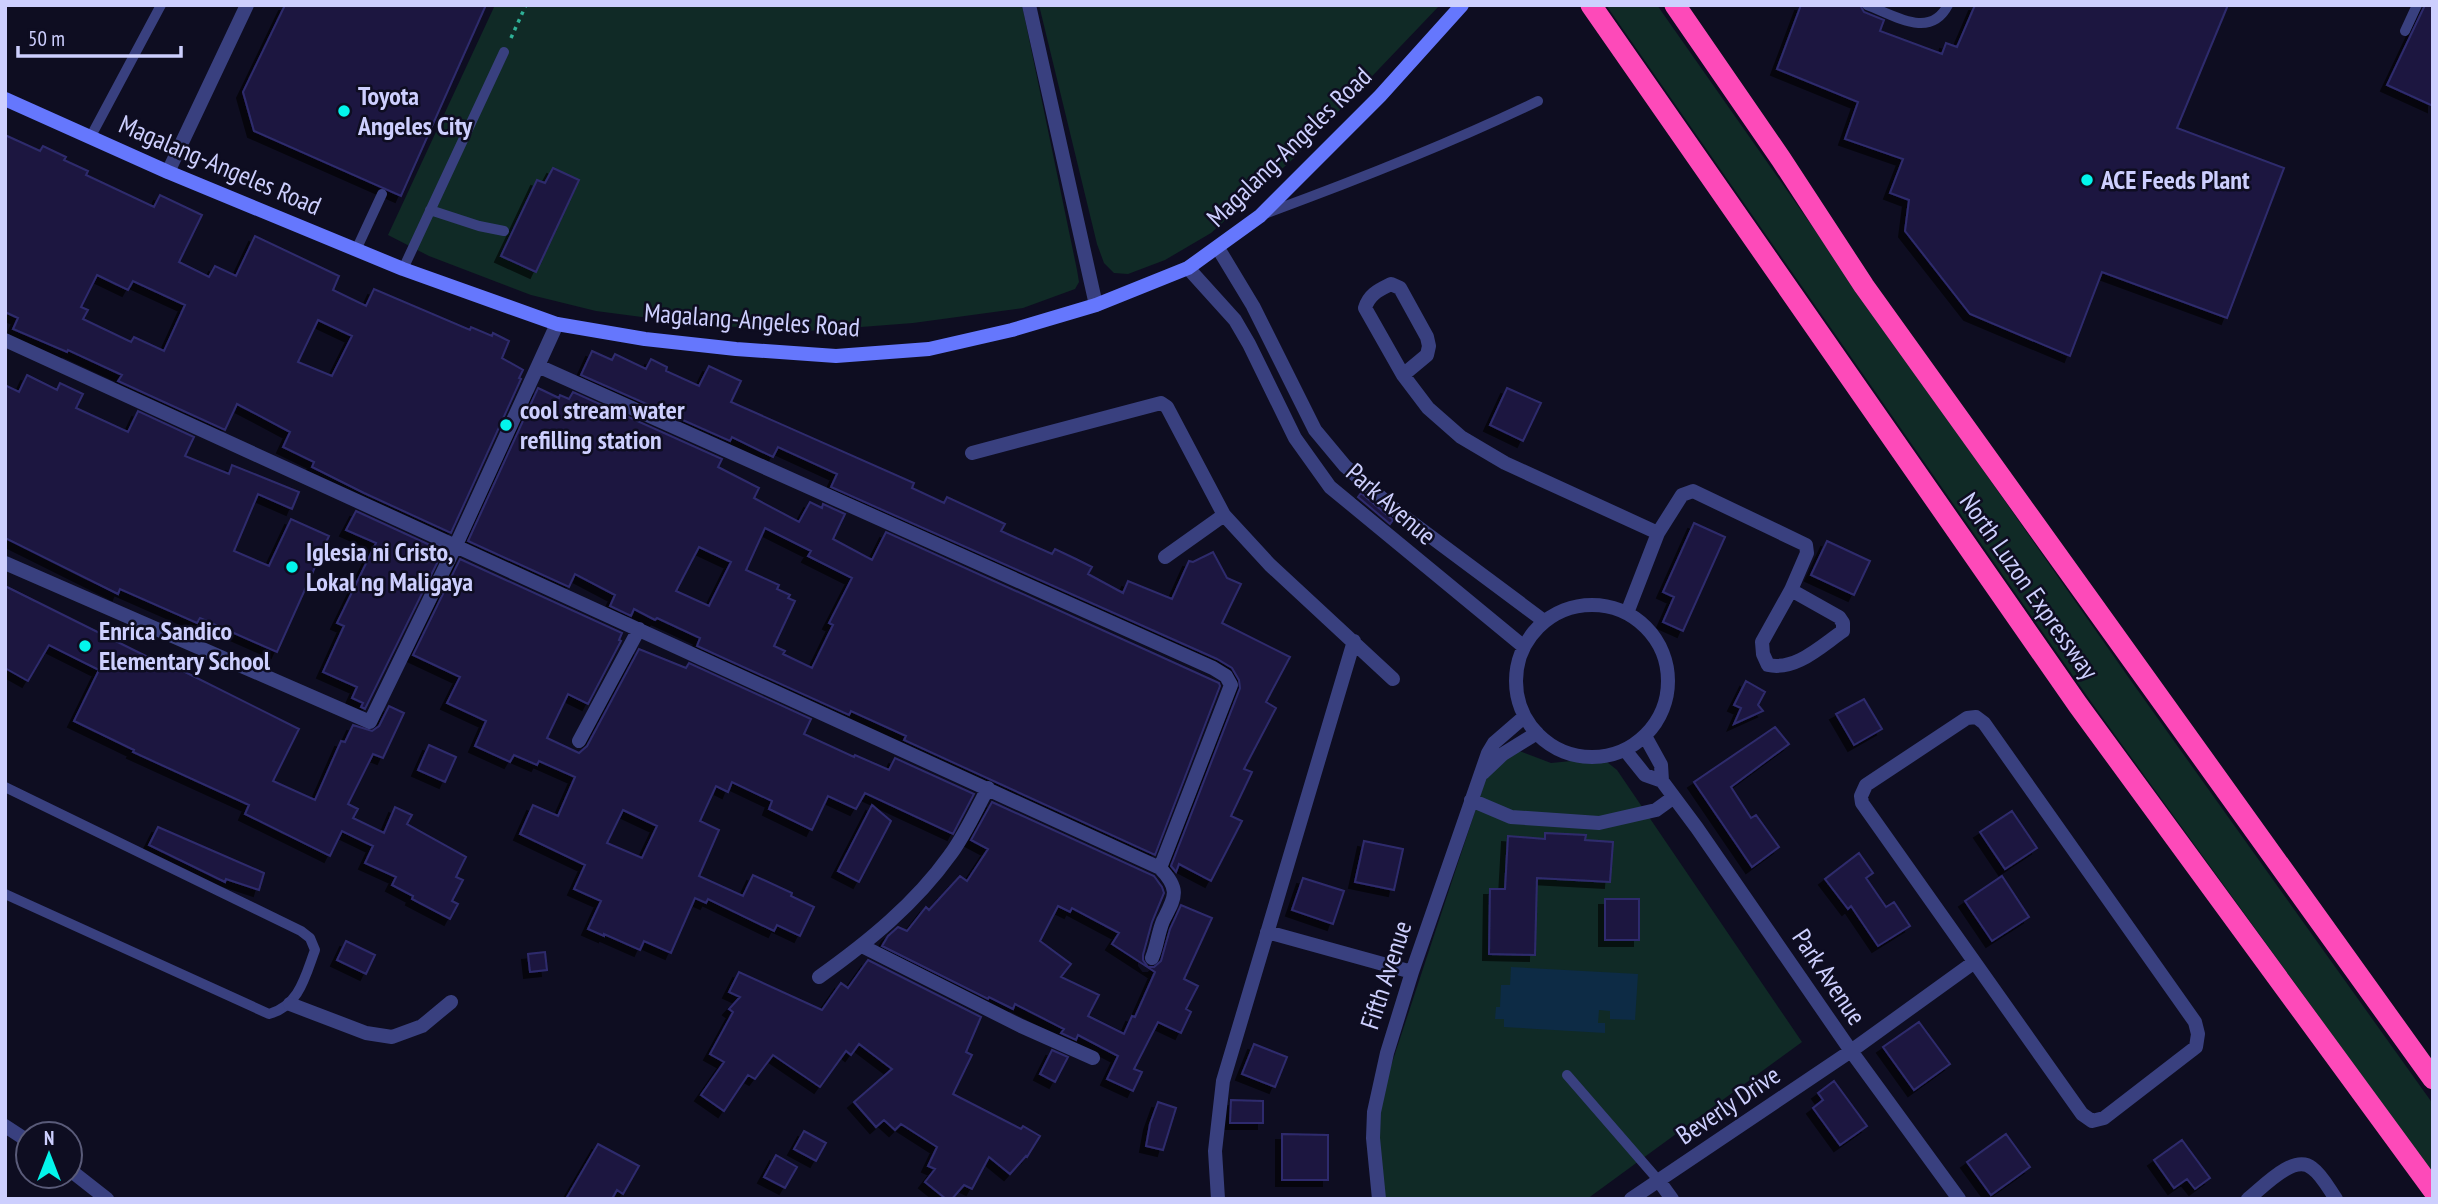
<svg xmlns="http://www.w3.org/2000/svg" width="2438" height="1204" font-family="'PT Sans Narrow',sans-serif">
	<style>
		.green { fill: #102a26 }
		.water { fill: #0d2b45 }
		.building { fill: #1c1941; stroke: #2f2c6d; stroke-width: 2; fill-rule: evenodd; filter: url(#shadow) }
		.lines { fill: none; stroke-linecap: round; stroke-linejoin: round }
		.path { stroke: #2fb197; stroke-width: 3.5; stroke-dasharray: 3.5 5; stroke-linecap: butt }
		.service { stroke: #39407f; stroke-width: 10 }
		.minor { stroke: #39407f; stroke-width: 14 }
		.tertiary { stroke: #39407f; stroke-width: 14 }
		.secondary { stroke: #6577fd; stroke-width: 14 }
		.motorway { stroke: #fd4ab9; stroke-width: 21 }
		.poi-dot { fill: #03f5eb; stroke: #0e0d21; stroke-width: 2.5 }
		.labels { text-anchor: middle; stroke-width: 5; stroke-linejoin: round; paint-order: stroke }
		.poi-label { font-size: 26px; font-weight: bold; fill: #cdcffe; stroke: #0e0d21; text-anchor: start }
		.street-label { font-size: 26px; fill: #cdcffe; stroke: #0e0d21 }
	</style>
	<defs>
		<filter id="shadow"><feDropShadow dx="-6" dy="6" stdDeviation="0" flood-color="#0009"/></filter>
	</defs>
	<rect width="100%" height="100%" fill="#0e0d21"/>
	<path class="green" d="M495,5H1022L1077,270L1079,282L1075,289L1023,308L913,323L809,331L703,325L596,311L531,295L429,256L388,235Z
		M1039,5H1440L1294,158L1211,233L1165,260L1128,274L1114,273L1104,263L1097,244Z
		M1606,5H1657L2129,678L2433,1104V1174L2094,706Z
		M1517,750L1551,763L1602,758L1617,770L1802,1042L1587,1199H1384L1378,1173L1381,1096L1487,775Z"/>
	<path class="water" d="M1511,967L1638,974L1635,1020L1610,1019V1011L1599,1010L1598,1023H1605V1033L1504,1027V1019H1495L1496,1007H1500L1501,985H1510Z"/>
	<path class="building" d="M285,5H486L401,196L254,131L243,92Z
		M1801,5H1860L1864,12L1884,20L1880,31L1942,54L1946,43L1957,47L1975,5H2228L2177,128L2284,168L2227,318L2102,272L2070,356L1970,314L1905,231L1909,200L1890,193L1903,159L1845,139L1858,102L1777,69Z
		M2425,5H2433V106L2387,85Z
		M5,135L40,151L43,146L66,157L64,160L88,171L86,175L154,207L160,195L202,215L179,262L209,277L215,266L236,276L255,236L339,276L333,290L366,306L374,289L470,330L471,327L492,336L493,333L509,341L502,358L523,370L519,378L521,379L451,533L364,493L312,467L314,462L283,447L290,432L237,404L225,430L118,381L122,375L68,350L67,352L13,329L18,318L5,312ZM97,275L128,290L133,281L185,305L164,351L134,337L131,342L83,319L88,310L81,307ZM318,320L352,336L332,376L298,362Z
		M553,168L579,180L536,272L501,256L537,180L545,183Z
		M592,351L612,360L615,354L646,369L651,359L667,367L666,371L699,386L709,366L741,381L731,402L914,483L912,488L944,503L947,497L1005,524L1001,531L1052,554L1055,549L1076,559L1092,567L1088,574L1123,593L1128,581L1172,599L1189,561L1193,562L1213,552L1227,578L1241,584L1222,623L1290,657L1266,702L1276,708L1244,769L1252,772L1231,816L1242,821L1211,881L1179,864L1176,872L1171,866L1240,688L1239,680L1232,668L1217,659L831,487L837,474L778,447L773,457L732,437L730,441L581,375Z
		M27,375L57,390L60,383L83,394L76,408L128,432L138,411L194,437L185,456L229,474L232,465L299,492L292,509L258,494L234,551L269,566L291,519L329,536L277,652L200,618L197,623L120,589L118,594L5,538V385L19,392Z
		M538,388L559,398L560,395L569,399L573,392L722,459L718,467L759,488L754,498L799,522L810,502L822,508L823,504L845,514L833,539L872,560L886,532L1219,683L1220,686L1155,855L904,740L906,736L851,711L849,715L697,646L700,638L657,618L655,620L634,609L631,616L610,606L615,595L575,574L569,587L468,541ZM765,528L811,551L808,556L852,578L829,623L833,625L812,668L783,654L785,651L774,646L795,601L788,598L790,595L777,589L779,585L746,570ZM699,547L731,562L709,606L676,591Z
		M1507,388L1541,403L1523,441L1490,425Z
		M1361,493L1393,520L1390,524L1358,497Z
		M356,511L443,551L365,709L361,707L363,703L352,698L357,687L323,672L344,626L337,623L376,543L346,530Z
		M1694,523L1725,537L1683,631L1663,622L1674,597L1663,592Z
		M1827,541L1870,561L1854,595L1811,575Z
		M460,559L622,633L619,640L621,641L588,704L568,694L547,738L579,753L587,746L639,649L686,668L689,663L811,719L804,734L854,757L855,755L889,770L895,758L974,794L953,834L865,793L856,809L828,796L812,830L769,809L772,801L732,782L728,792L716,786L700,821L719,830L699,876L743,896L753,875L792,893L791,896L814,907L800,936L777,925L774,931L708,899L706,903L695,898L671,953L644,941L640,950L604,934V936L588,929L601,901L574,889L585,865L520,834L533,805L558,816L575,777L539,761L537,765L514,755L510,762L475,746L486,721L447,703L460,677L413,655ZM623,810L657,826L642,858L607,843Z
		M5,586L174,670L175,667L299,729L273,781L315,800L341,741L345,742L353,725L372,731L379,726L389,706L404,713L383,758L373,754L348,804L358,809L353,818L384,833L395,807L412,815L407,824L466,857L456,877L463,880L452,901L458,904L450,919L412,899L413,896L392,885L396,877L365,863L373,846L342,831L330,856L245,814L249,805L133,752L134,750L74,721L99,670L49,645L28,681L5,668Z
		M1746,681L1765,692L1758,705L1763,711L1734,724L1741,708L1734,705Z
		M1864,699L1882,729L1854,745L1836,714Z
		M1775,727L1789,744L1731,787L1751,818L1756,815L1779,847L1752,867L1694,782Z
		M429,745L456,757L445,782L418,770Z
		M992,802L1154,876L1162,887L1164,893L1152,922L1143,955V960L1148,967H1154L1161,961L1170,929L1181,905L1212,918L1184,979L1198,986L1186,1009L1191,1012L1181,1033L1158,1022L1134,1069L1142,1072L1133,1091L1107,1079L1118,1056L1078,1035L1076,1040L1061,1033L1064,1029L1015,1004L1013,1009L989,997L988,999L882,946L888,936L898,927L907,931L926,907L929,910L960,876L967,881L988,849L971,840ZM1058,906L1070,912L1072,908L1119,933L1112,944L1155,972L1135,1017L1132,1016L1124,1034L1088,1016L1099,995L1061,977L1071,964L1040,941Z
		M872,805L891,821L859,882L838,871Z
		M2012,811L2037,848L2005,869L1980,832Z
		M158,827L264,873L259,890L226,879L225,882L149,845Z
		M1545,833L1586,835L1585,840L1613,842L1610,882L1537,878L1535,955L1489,954L1490,889H1505L1508,836L1545,839Z
		M1364,841L1403,849L1394,890L1355,882Z
		M1859,853L1873,873L1866,878L1886,907L1894,902L1910,926L1878,946L1851,906L1848,909L1825,879Z
		M2002,876L2029,917L1992,941L1965,901Z
		M1303,878L1344,891L1333,924L1292,910Z
		M1605,899H1639V940H1605Z
		M346,941L375,955L366,974L337,960Z
		M545,952L547,970L530,972L528,954Z
		M868,960L981,1017L966,1052L972,1055L953,1094L1021,1129L1023,1126L1040,1136L1027,1157L1026,1156L1010,1174L989,1157L972,1189L964,1185L952,1199H946L925,1182L935,1169L928,1166L937,1147L901,1124L895,1130L884,1120L876,1127L854,1102L892,1069L859,1044L851,1055L846,1051L820,1087L773,1055L755,1079L748,1075L724,1111L701,1095L724,1062L710,1054L733,1012L729,1009L740,997L729,992L739,972L822,1010L841,983L848,988Z
		M1919,1022L1950,1064L1914,1090L1883,1047Z
		M1254,1044L1287,1057L1275,1087L1242,1074Z
		M1052,1050L1068,1057L1055,1082L1040,1074Z
		M1834,1081L1867,1126L1840,1145L1813,1108L1823,1100L1818,1093Z
		M1231,1100L1263,1101V1123H1230Z
		M1158,1102L1176,1108L1163,1150L1146,1146L1150,1124Z
		M804,1131L826,1143L816,1161L794,1149Z
		M1282,1134L1328,1135V1180H1282Z
		M2006,1134L2030,1167L1991,1195L1967,1162Z
		M2182,1140L2210,1178L2195,1189L2187,1179L2174,1188L2154,1160Z
		M598,1144L639,1166L623,1194L617,1190L612,1199H566Z
		M776,1155L797,1167L785,1188L764,1177Z"/>
	<g class="lines">
		<path class="path" d="M511,38L526,5"/>
		<path class="service" d="M1867,5C1894,15 1930,40 1948,5
			M2405,31L2417,5
			M91,136L161,5
			M430,210L479,226L504,231
			M1264,214C1357,180 1449,144 1538,101
			M356,250L382,194
			M403,269L504,52
			M5,787L301,931L310,938L315,950C305,977 299,1006 269,1014L5,894
			M1567,1075L1659,1181"/>
		<path class="minor" d="M1029,5L1096,305
			M168,172L247,5
			M1218,248L1253,306L1315,430L1345,466L1399,513L1544,621
			M1188,268L1235,320L1249,344L1295,438L1330,487L1523,646
			M5,340L1160,868C1181,890 1175,897 1163,921C1158,933 1157,946 1152,958
			M538,366L1213,668L1226,676L1231,685L1160,868
			M1403,375L1427,355L1429,346L1427,337L1400,288L1391,284C1379,290 1369,294 1365,308L1403,375L1428,408L1461,437L1505,463L1658,533
			M972,453L1161,403L1167,407L1224,515L1270,565L1393,679
			M1165,557L1224,515
			M5,563L370,722L456,545L557,324
			M1516 681a76 76 0 1 1 152 0a76 76 0 1 1-152 0Z
			M1627,613L1658,533L1682,495L1693,491L1806,545L1807,553L1791,590L1762,642L1763,654L1768,665C1796,671 1821,646 1843,631V623L1839,617L1791,590
			M1976,717L1984,723L2195,1022L2198,1034L2196,1047L2104,1118L2092,1121L2082,1114L1862,803L1861,796L1866,785L1967,718Z
			M1645,736L1661,765L1662,781L1697,828L1851,1051L1959,1199
			M579,741L639,629
			M1625,750L1645,775L1662,781
			M1483,773L1503,754L1537,733
			M1471,800L1511,817L1599,823L1656,810L1674,797
			M1267,932L1412,972
			M862,946L1021,1026L1093,1058
			M819,977C868,942 915,904 950,855C965,835 976,810 988,788
			M290,1004L366,1033L392,1037L422,1026L451,1002
			M1659,1181L1672,1199
			M1218,1199L1215,1151L1223,1081L1354,641
			M1379,1199L1373,1138L1374,1112L1387,1053L1412,972L1488,753L1494,743L1524,717
			M1631,1199L1851,1051L1973,963
			M2248,1199C2263,1187 2294,1153 2312,1168C2322,1175 2329,1189 2336,1199"/>
		<path class="tertiary" d="M5,1126L28,1141
			M70,1170L107,1199"/>
		<path class="secondary" d="M5,99L168,172L403,269L557,324L645,339L736,349L836,356L929,349L1012,330L1096,305L1188,268L1260,216L1380,96L1462,5"/>
		<path class="motorway" d="M1591,5L2078,705L2433,1190
			M1675,5L1781,159L1864,286L2433,1079"/>
	</g>
	<g class="poi-dot">
		<circle cx="344" cy="111" r="7"/>
		<circle cx="2087" cy="180" r="7"/>
		<circle cx="506" cy="425" r="7"/>
		<circle cx="292" cy="567" r="7"/>
		<circle cx="85" cy="646" r="7"/>
	</g>
	<g class="labels">
		<g class="poi-label">
			<text x="358" y="105">Toyota<tspan x="358" dy="30">Angeles City</tspan></text>
			<text x="2101" y="189">ACE Feeds Plant</text>
			<text x="520" y="419">cool stream water<tspan x="520" dy="30">refilling station</tspan></text>
			<text x="306" y="561">Iglesia ni Cristo,<tspan x="306" dy="30">Lokal ng Maligaya</tspan></text>
			<text x="99" y="640">Enrica Sandico<tspan x="99" dy="30">Elementary School</tspan></text>
		</g>
		<g class="street-label">
			<text transform="translate(1289 147) rotate(-44)" y="9">Magalang-Angeles Road</text>
			<text transform="translate(220 165) rotate(23)" y="9">Magalang-Angeles Road</text>
			<text transform="translate(752 320) rotate(4)" y="9">Magalang-Angeles Road</text>
			<text transform="translate(1391 504) rotate(41)" y="9">Park Avenue</text>
			<text transform="translate(2029 586) rotate(55)" y="9">North Luzon Expressway</text>
			<text transform="translate(1386 975) rotate(-72)" y="9">Fifth Avenue</text>
			<text transform="translate(1829 977) rotate(56)" y="9">Park Avenue</text>
			<text transform="translate(1728 1105) rotate(-34)" y="9">Beverly Drive</text>
		</g>
	</g>
	<rect width="2438" height="1204" fill="none" stroke="#cdcffe" stroke-width="14"/>
	<g transform="translate(49 1155)"><circle r="33" fill="#0e0d21" stroke="#5a5b79" stroke-width="2"/>
	<path d="M0-5L12 26L0 18L-12 26Z" fill="#03f5eb"/>
	<text y="-10" font-size="19" font-weight="bold" text-anchor="middle" fill="#cdcffe">N</text>
	</g>
	<path d="M18 46v10h163v-10" fill="none" stroke="#cdcffe" stroke-width="3.5"/>
	<text x="28" y="46" font-size="21" fill="#cdcffe" stroke="#0e0d21" stroke-width="5" paint-order="stroke">50 m</text>
</svg>
